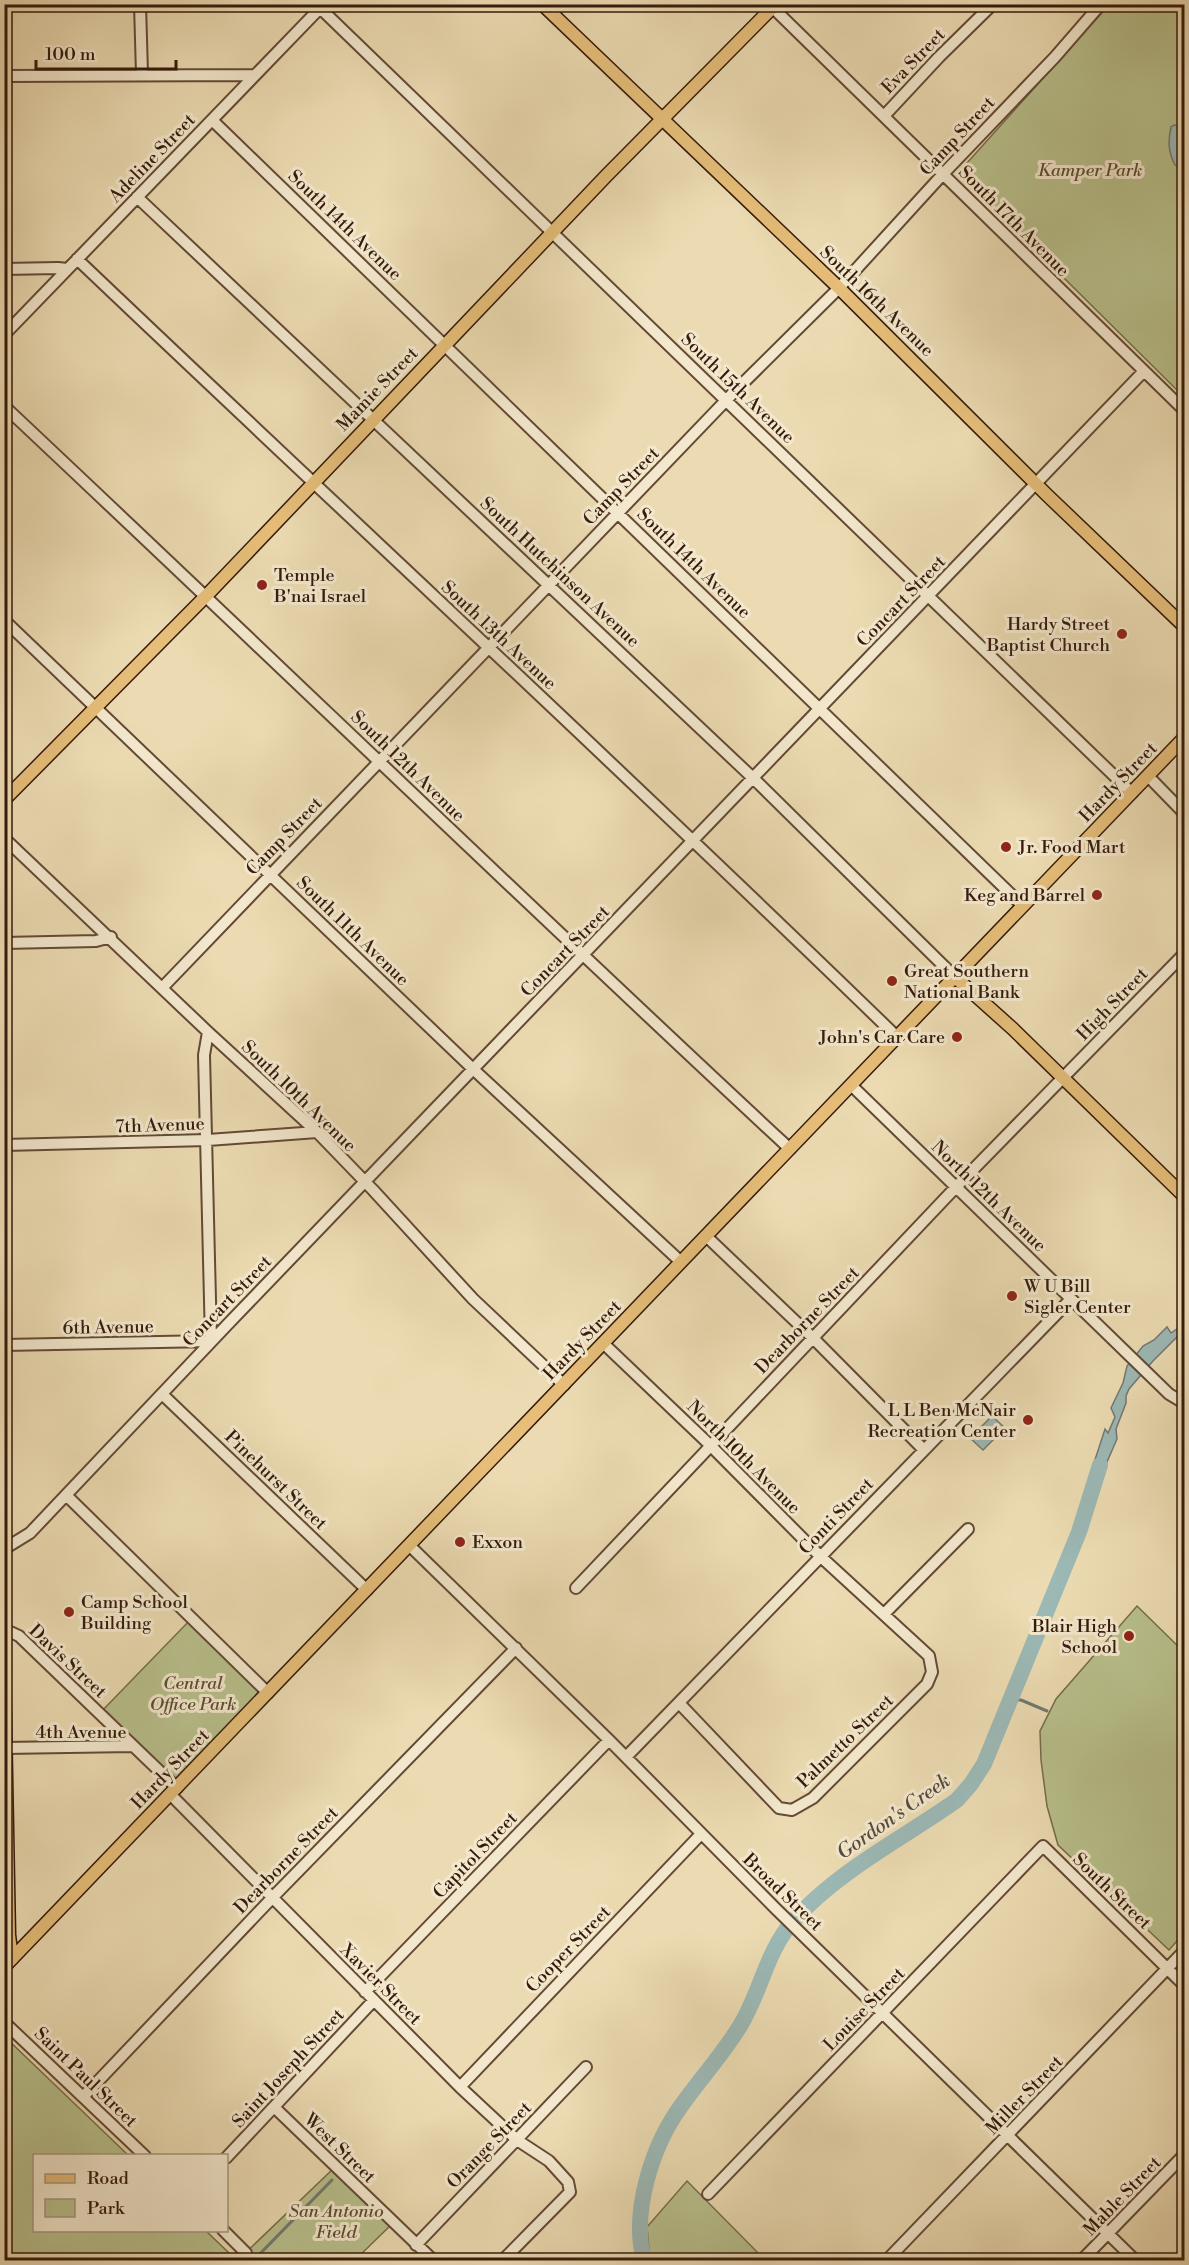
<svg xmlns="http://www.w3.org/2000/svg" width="1189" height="2265" font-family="'Libre Bodoni',serif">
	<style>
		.green { fill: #b8c08c; stroke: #766d4c; stroke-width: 1.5 }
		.water { fill: #9cb9b6; stroke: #737972; stroke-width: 1.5 }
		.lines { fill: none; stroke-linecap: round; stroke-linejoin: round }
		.stream { stroke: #737972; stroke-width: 3 }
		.river { stroke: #9cb9b6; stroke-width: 16 }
		.minor-casing { stroke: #634a36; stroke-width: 14 }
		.major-casing { stroke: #351a0c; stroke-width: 15 }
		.minor { stroke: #f3e8cd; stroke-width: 10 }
		.major { stroke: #e6be79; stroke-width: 12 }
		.poi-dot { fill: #8f2418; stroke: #f3e8cd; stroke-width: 2 }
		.labels { text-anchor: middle; stroke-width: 6; stroke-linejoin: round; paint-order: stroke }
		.street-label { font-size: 18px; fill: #351a0c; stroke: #f3e8cd }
		.park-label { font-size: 18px; font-style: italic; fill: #5c4c32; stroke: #f3e8cd }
		.poi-label { font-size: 18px; fill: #351a0c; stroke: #f3e8cd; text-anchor: start }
		.water-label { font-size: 20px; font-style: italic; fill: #544a3f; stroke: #f3e8cd }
	</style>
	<rect width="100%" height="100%" fill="#ecdbb2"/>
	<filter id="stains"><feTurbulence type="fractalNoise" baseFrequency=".00333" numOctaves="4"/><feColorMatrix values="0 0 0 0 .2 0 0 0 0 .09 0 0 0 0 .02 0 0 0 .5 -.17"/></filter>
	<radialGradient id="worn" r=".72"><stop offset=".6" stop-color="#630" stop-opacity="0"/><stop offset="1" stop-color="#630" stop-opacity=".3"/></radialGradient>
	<path class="green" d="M1109,5H1184V397L958,173Z
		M1137,1606L1184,1652V1933L1169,1950L1058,1845L1047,1806L1041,1760L1040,1731L1056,1699Z
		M192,1618L268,1693L177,1788L99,1714Z
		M4,2036L128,2155L34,2156V2230L206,2231L229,2253L226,2260H5Z
		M335,2167L393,2223L355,2260H238Z
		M687,2181L765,2260H650L647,2227Z"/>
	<path class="water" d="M1174,125L1184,127V169L1175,165C1168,152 1168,141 1171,127Z
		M1184,1324V1330L1153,1361L1129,1389L1126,1396V1403L1116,1429L1117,1439L1100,1478L1094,1485L1089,1478L1105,1429L1108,1433L1115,1417L1111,1408L1123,1383L1127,1366L1143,1346L1154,1340L1167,1327L1171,1333Z
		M992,1416L1005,1428L983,1450L970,1438Z"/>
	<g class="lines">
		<path class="stream" d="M1011,1700H1021L1047,1711
			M254,2260L332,2180"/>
		<path class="river" d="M644,2260C631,2212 652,2146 681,2106C700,2079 723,2054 740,2026C761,1992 766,1952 793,1921C839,1870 902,1839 957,1800L971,1784L984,1764L1079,1532L1100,1465"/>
		<defs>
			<path id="minor" d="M140,4L142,74
				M769,4L1184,410
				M320,8L1132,793
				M4,76L255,75
				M884,116L939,57L993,4
				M212,120L1023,906
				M137,197L754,779L955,977
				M77,259C350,519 627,774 897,1037
				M4,269L58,268L67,269
				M4,335L323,5
				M4,406C267,653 526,904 790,1149
				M4,620L473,1069L681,1262
				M1148,776L1184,813
				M4,838L208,1032L317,1132L373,1190L473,1299L564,1385
				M4,943L96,941L111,937
				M162,988L735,391L839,288L943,174L1055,57L1101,4
				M851,1085L1169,1394L1184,1403
				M4,1145L208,1140L317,1132
				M706,1236L813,1338L924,1450
				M603,1343L710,1445L820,1556L929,1656L932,1672L927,1684L813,1798L792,1810L779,1808L679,1703
				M4,1345L211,1341L204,1055L208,1032
				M162,1394L367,1590
				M66,1495L268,1693
				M410,1546L609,1740L776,1909L1135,2260
				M4,1549L30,1533L228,1324L1144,371
				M576,1588L955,1188L1184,954
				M884,1614L968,1529
				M4,1629L19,1636L177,1788
				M4,1748L132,1746
				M626,1757L1071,1299
				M171,1795L460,2087L517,2140L549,2161L568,2182L570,2192L503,2260
				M365,1992L609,1740
				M4,2022L145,2156
				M460,2087L701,1834
				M83,2097L272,1898L516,1648
				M275,2108L433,2260
				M226,2158L374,2000
				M708,2194L1043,1846L1184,1985
				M223,2230L246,2253L238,2260
				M416,2245L586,2067
				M887,2260L1184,1951
				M1082,2260L1184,2155"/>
			<path id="major" d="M542,4L839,288L1047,495L1184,626
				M4,800L206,596L607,175L776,4
				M955,977L1013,1029L1184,1196
				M4,1670L9,1935L12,1959
				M4,1967L1184,738"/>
		</defs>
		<use href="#minor" class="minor-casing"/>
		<use href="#major" class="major-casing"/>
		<use href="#minor" class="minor"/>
		<use href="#major" class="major"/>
	</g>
	<g class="poi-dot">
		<circle cx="262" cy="585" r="6"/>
		<circle cx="1122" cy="634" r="6"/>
		<circle cx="1006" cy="847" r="6"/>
		<circle cx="1097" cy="895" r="6"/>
		<circle cx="892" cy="981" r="6"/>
		<circle cx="957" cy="1037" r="6"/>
		<circle cx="1012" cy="1296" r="6"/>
		<circle cx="1028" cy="1420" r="6"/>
		<circle cx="460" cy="1542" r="6"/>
		<circle cx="69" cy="1612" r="6"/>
		<circle cx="1129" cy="1636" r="6"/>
	</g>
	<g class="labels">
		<g class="street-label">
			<text transform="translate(913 61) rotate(-46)" y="6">Eva Street</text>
			<text transform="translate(957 136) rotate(-47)" y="6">Camp Street</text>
			<text transform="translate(152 158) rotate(-46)" y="6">Adeline Street</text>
			<text transform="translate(1014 221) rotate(45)" y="6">South 17th Avenue</text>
			<text transform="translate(345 225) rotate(44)" y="6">South 14th Avenue</text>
			<text transform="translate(877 301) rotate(44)" y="6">South 16th Avenue</text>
			<text transform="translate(738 388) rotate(44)" y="6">South 15th Avenue</text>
			<text transform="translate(377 389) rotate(-46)" y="6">Mamie Street</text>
			<text transform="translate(621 486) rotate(-46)" y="6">Camp Street</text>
			<text transform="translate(694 563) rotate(44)" y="6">South 14th Avenue</text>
			<text transform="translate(560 572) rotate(43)" y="6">South Hutchinson Avenue</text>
			<text transform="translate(901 601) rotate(-46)" y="6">Concart Street</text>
			<text transform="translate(499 635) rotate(43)" y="6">South 13th Avenue</text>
			<text transform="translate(408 766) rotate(44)" y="6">South 12th Avenue</text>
			<text transform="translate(1118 782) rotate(-46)" y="6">Hardy Street</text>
			<text transform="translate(284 836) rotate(-46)" y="6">Camp Street</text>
			<text transform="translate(353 931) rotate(44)" y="6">South 11th Avenue</text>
			<text transform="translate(565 951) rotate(-46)" y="6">Concart Street</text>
			<text transform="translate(1112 1004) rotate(-46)" y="6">High Street</text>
			<text transform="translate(299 1096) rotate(44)" y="6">South 10th Avenue</text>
			<text transform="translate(160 1125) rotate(-2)" y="6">7th Avenue</text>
			<text transform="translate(989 1196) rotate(44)" y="6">North 12th Avenue</text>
			<text transform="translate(227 1301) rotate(-46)" y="6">Concart Street</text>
			<text transform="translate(807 1320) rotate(-46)" y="6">Dearborne Street</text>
			<text transform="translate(108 1327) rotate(-1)" y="6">6th Avenue</text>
			<text transform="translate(582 1340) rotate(-46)" y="6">Hardy Street</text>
			<text transform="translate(744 1457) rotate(45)" y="6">North 10th Avenue</text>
			<text transform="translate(276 1480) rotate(44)" y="6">Pinehurst Street</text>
			<text transform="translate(836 1516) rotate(-46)" y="6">Conti Street</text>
			<text transform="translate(68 1661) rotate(43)" y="6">Davis Street</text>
			<text x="81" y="1738">4th Avenue</text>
			<text transform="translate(845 1741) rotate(-44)" y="6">Palmetto Street</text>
			<text transform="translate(170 1769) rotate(-46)" y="6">Hardy Street</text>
			<text transform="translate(475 1855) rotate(-46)" y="6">Capitol Street</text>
			<text transform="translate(286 1860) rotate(-46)" y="6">Dearborne Street</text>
			<text transform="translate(1112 1891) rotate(44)" y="6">South Street</text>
			<text transform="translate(783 1892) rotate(44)" y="6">Broad Street</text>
			<text transform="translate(568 1949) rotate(-46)" y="6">Cooper Street</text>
			<text transform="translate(381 1984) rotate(45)" y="6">Xavier Street</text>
			<text transform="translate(864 2009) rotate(-46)" y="6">Louise Street</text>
			<text transform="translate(288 2068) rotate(-47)" y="6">Saint Joseph Street</text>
			<text transform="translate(86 2077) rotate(44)" y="6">Saint Paul Street</text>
			<text transform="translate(1024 2095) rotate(-46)" y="6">Miller Street</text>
			<text transform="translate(489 2145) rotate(-46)" y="6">Orange Street</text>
			<text transform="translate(340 2148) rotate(44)" y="6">West Street</text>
			<text transform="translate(1122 2196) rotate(-46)" y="6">Mable Street</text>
		</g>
		<g class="park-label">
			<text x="1090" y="176">Kamper Park</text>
			<text x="193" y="1689">Central<tspan x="193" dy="21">Office Park</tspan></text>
			<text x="336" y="2217">San Antonio<tspan x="336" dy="21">Field</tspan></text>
		</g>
		<g class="poi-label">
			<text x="274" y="581">Temple<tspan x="274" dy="21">B'nai Israel</tspan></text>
			<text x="1110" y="630" text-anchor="end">Hardy Street<tspan x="1110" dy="21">Baptist Church</tspan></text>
			<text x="1018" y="853">Jr. Food Mart</text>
			<text x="1085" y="901" text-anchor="end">Keg and Barrel</text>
			<text x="904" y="977">Great Southern<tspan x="904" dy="21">National Bank</tspan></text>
			<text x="945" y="1043" text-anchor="end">John's Car Care</text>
			<text x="1024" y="1292">W U Bill<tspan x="1024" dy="21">Sigler Center</tspan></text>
			<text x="1016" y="1416" text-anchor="end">L L Ben McNair<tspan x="1016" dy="21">Recreation Center</tspan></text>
			<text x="472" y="1548">Exxon</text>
			<text x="81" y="1608">Camp School<tspan x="81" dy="21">Building</tspan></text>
			<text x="1117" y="1632" text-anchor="end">Blair High<tspan x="1117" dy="21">School</tspan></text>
		</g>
		<g class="water-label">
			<text transform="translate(893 1816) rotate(-35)" y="7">Gordon's Creek</text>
		</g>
	</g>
	<rect width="1189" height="2265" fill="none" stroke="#ecdbb2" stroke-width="24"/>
	<rect x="6" y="6" width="1177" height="2253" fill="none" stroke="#351a0c" stroke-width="3"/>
	<rect x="12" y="12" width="1165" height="2241" fill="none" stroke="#351a0c" stroke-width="1.5"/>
	<rect x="33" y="2154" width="195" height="78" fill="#f3e8cd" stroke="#a79680" stroke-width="1.5"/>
	<rect x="45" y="2174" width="30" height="9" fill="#e6be79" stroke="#a79680" stroke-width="1.5"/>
	<text x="87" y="2184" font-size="18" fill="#351a0c">Road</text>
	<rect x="45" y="2199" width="30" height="18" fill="#b8c08c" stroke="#a79680" stroke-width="1.5"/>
	<text x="87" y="2214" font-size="18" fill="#351a0c">Park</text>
	<path d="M36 60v9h140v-9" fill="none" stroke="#351a0c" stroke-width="3"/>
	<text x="45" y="60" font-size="18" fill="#351a0c" stroke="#f3e8cd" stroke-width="4.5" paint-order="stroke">100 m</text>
	<rect width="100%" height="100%" filter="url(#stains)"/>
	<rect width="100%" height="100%" fill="url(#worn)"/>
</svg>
